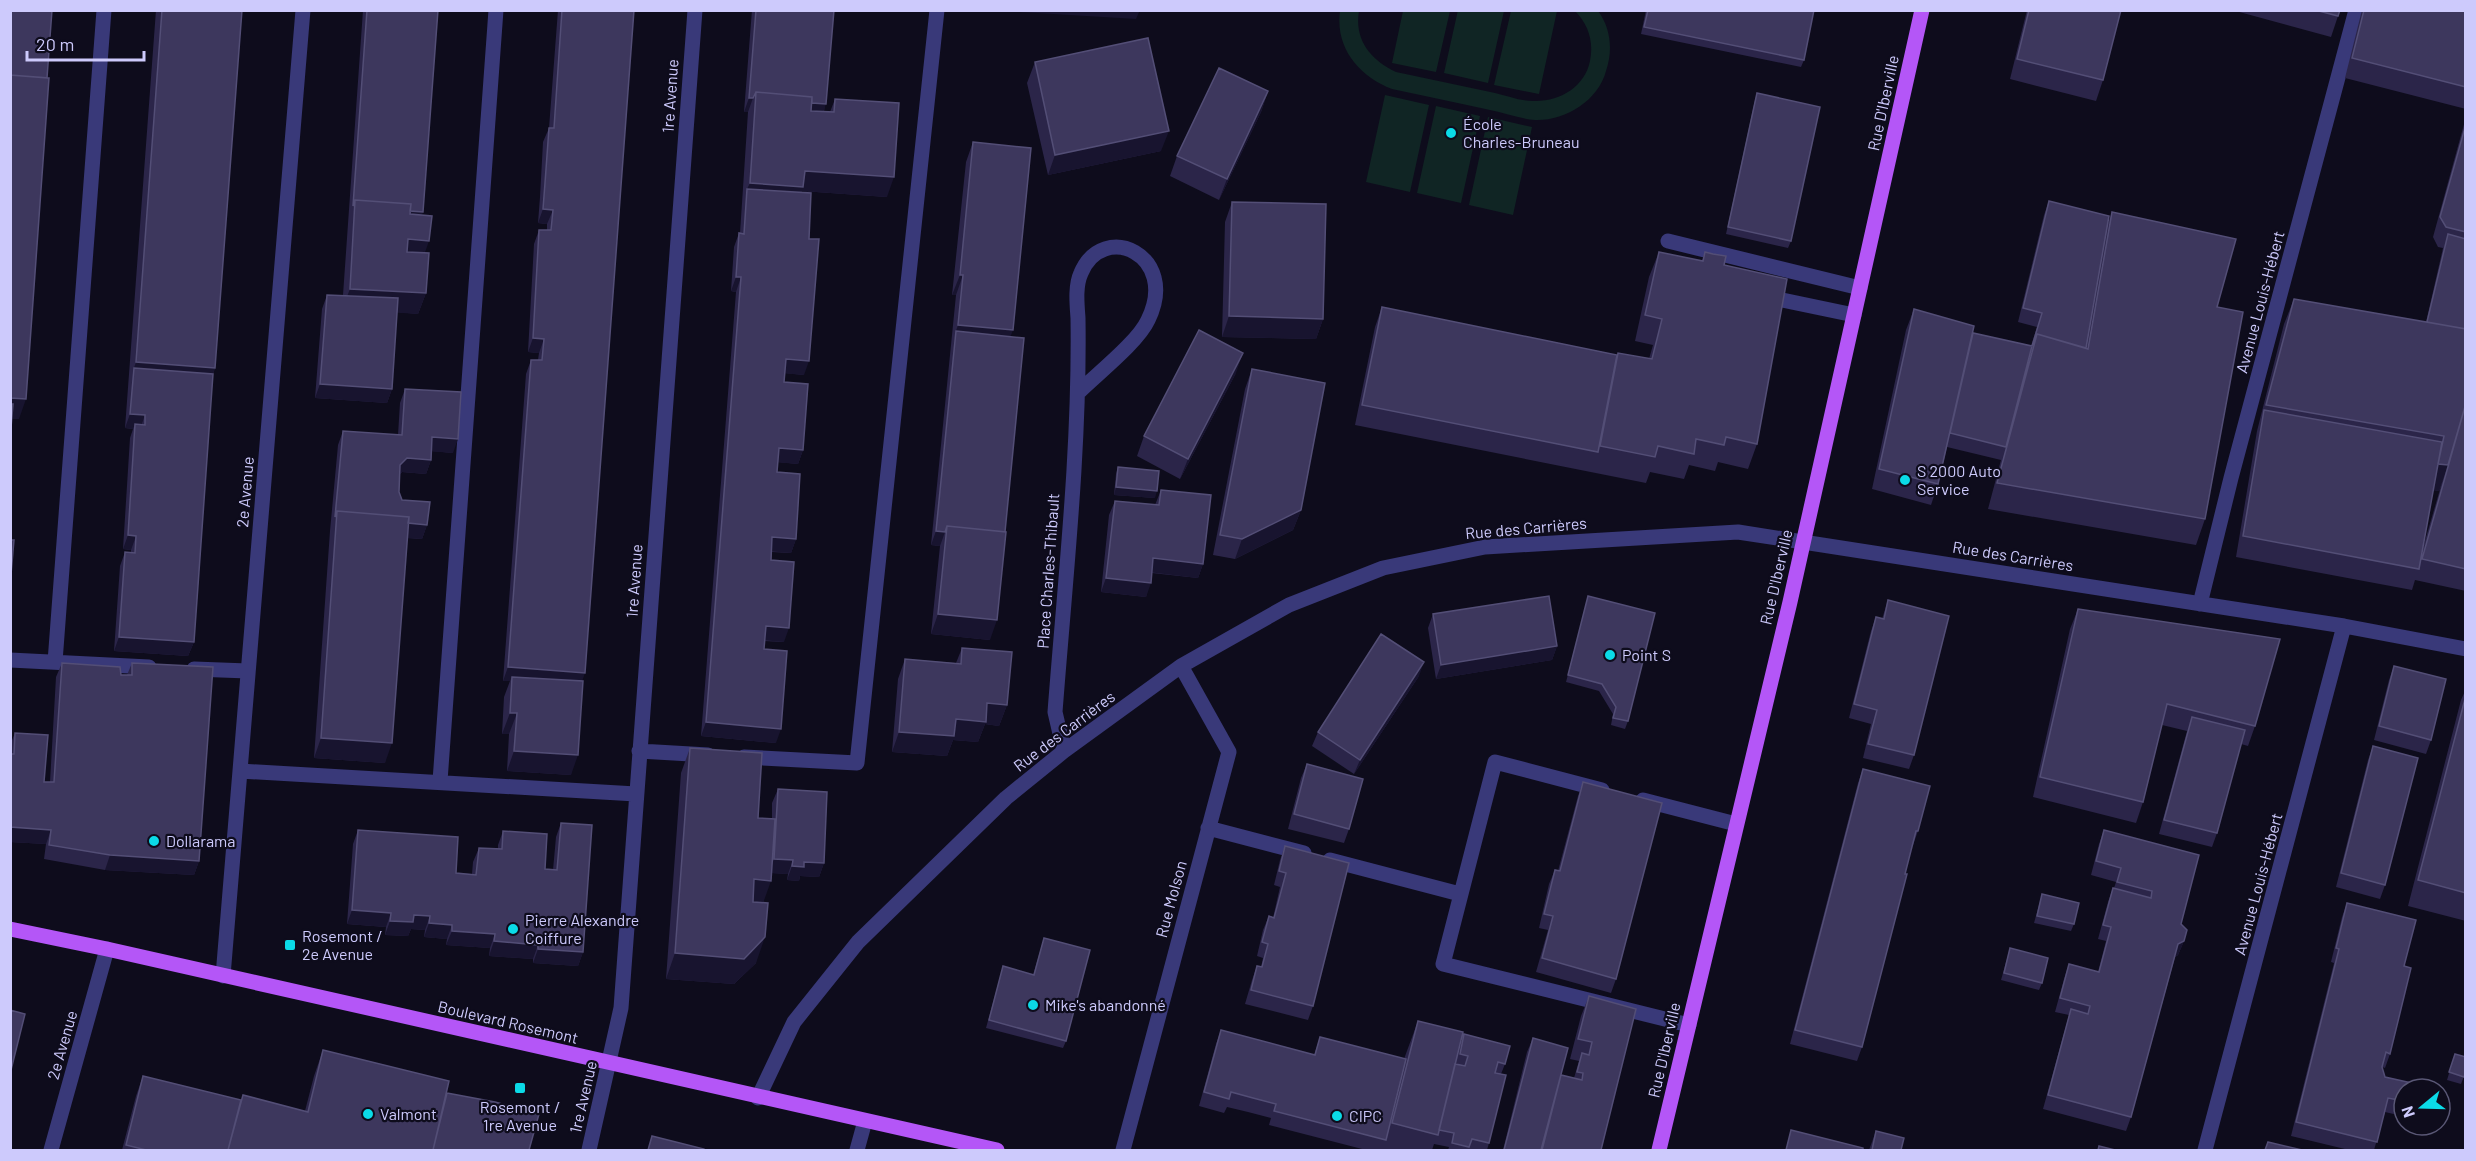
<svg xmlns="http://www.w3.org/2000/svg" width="2476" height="1161" font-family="Barlow,sans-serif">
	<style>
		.green { fill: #102524 }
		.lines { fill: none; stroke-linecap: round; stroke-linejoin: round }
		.minor { stroke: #393979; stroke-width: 15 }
		.major { stroke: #b456f7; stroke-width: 15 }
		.wall { fill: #2b2549; fill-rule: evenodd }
		.shaded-wall { fill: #18142f }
		.building { fill: #3d375d; stroke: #534e76; stroke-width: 1.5 }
		.poi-dot { fill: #0bdae7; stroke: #0e0c1c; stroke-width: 2 }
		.labels { text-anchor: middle; stroke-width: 4.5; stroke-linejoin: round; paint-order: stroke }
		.street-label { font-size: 16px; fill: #cdcafc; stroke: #0e0c1c }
		.poi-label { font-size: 16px; fill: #cdcafc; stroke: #0e0c1c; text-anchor: start }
	</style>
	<rect width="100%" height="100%" fill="#0e0c1c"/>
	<path class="green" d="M1458,10L1504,11L1488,83L1444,73Z
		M1340,11H1359C1354,40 1371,60 1396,72C1429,79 1462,86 1495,93C1508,96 1523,102 1536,101C1561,101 1585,86 1590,61C1594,41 1588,24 1575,11H1598C1611,28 1613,51 1606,71C1598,101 1565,121 1535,120C1521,119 1505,113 1490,110C1458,103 1425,96 1392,89C1359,76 1335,48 1340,11Z
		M1403,11H1450L1436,72L1392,63Z
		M1511,11H1557L1539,94L1494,85Z
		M1385,95L1429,105L1410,192L1366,182Z
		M1436,106L1480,116L1461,203L1417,193Z
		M1488,117L1532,127L1513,215L1469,205Z"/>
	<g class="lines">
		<path class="minor" d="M1668,241L1860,288
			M1763,296L1854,315
			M2200,604L2231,478L2356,10
			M10,660L149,667
			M55,662L104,10
			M194,669L248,671
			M639,751L708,755
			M1064,751L1055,712C1065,581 1080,449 1078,318C1077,304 1075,286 1081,273C1103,220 1180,255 1148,320C1138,342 1097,374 1079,392
			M744,757L857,763L937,10
			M240,771L636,794
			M440,781L496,10
			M1602,790L1495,762L1443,964L1689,1025
			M1643,800L1736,824
			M1208,828L1304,853
			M1330,860L1460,894
			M223,976L303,10
			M758,1098L794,1022L858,942L1006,798L1064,751L1181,666L1289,605L1383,568L1485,547L1738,532L2344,626L2466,649
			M51,1150L107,949
			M589,1150L621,1008L695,10
			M857,1150L865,1121
			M1123,1150L1229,752L1181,666
			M2205,1150L2344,626"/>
		<path class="major" d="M10,929L107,949L997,1150
			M1659,1150L1790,602L1922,10"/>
	</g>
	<path class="wall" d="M156,10H242L215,368L213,374L194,642L188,656L114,651L120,566L125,552L131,553V550L123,549L130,438L133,429L125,428Z
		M363,10H438L422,215L425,253L426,293L418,314L397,312L392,389L387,403L315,398L322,309L327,295H343Z
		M558,10H634L582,681L571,775L507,771L509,734H502L504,697L510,681H503L526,374L531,360H538L539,353L528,352L534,244L539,230H547V224L538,223L540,197L543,142L549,128Z
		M752,10H834L824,112H830L835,99L887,197L802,191L801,192L809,239L804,375L785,373L784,382L803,450L798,464L778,462L777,472L796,539L791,553L772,552L771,560L784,642L764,641V649L776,743L701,736L736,292L731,291L734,247L739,233H740L742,203L748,112H744Z
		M1646,10H1814L1804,60L1801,67L1641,34Z
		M2027,10H2121L2103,80L2096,101L2010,79Z
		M2232,10H2340L2331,37Z
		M2362,10H2466V109L2345,78Z
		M1035,62L1161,151L1048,175L1027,83Z
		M1268,91L1261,112L1219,200L1170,176L1177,156Z
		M1757,93L1791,241L1788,248L1726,234L1755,100Z
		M2466,117V591L2415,580L2412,590L2236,557L2257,431L2284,324L2294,299L2426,322L2443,248L2438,247L2433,237ZM2441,486L2422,551L2433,490L2439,491Z
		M973,142L1010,337L990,640L931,634L940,546L931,545L956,295H952L966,162Z
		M2049,201L2107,226L2112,212L2217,307L2205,519L2196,545L1988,509L2001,460L1947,447L1938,484L1931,505L1872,489L1906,330L1914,309L1973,333L2031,346L2037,327L2018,322L2044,215Z
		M1232,202L1323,319L1316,339L1222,337L1225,222Z
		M1659,252L1702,261L1705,252L1724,265L1757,444L1748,469L1718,462L1715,471L1689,465L1684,479L1650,472L1646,483L1355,425L1375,327L1382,307L1617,355L1649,359L1653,345L1635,341L1649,277Z
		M1252,369L1301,510L1293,530L1235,559L1213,555L1245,389Z
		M1236,373L1180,479L1137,456L1144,436Z
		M405,389L453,453L432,451L431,460L426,474L402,472L400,474L399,492L402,500L427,525L422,539L407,538L385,763L314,758L330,531L338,445L343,431L398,435L400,403Z
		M1118,467L1155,498L1114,495L1116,474Z
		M1161,490L1203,564L1198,578L1152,573L1146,597L1101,592L1109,515L1115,501L1155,505Z
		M1588,596L1628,721L1625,729L1611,725L1613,714L1599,691L1566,682Z
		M1888,600L1914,755L1909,769L1863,758L1871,724L1849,718L1871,631L1876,617L1882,619Z
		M2078,609L2255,726L2248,746L2241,744L2217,833L2212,847L2159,834L2187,731L2162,725L2143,802L2136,823L2033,797L2070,629Z
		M1433,614L1557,646L1552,660L1436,679L1428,628Z
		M962,648L1007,705L999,726L985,724L978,742L953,740L947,756L892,752L898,679L905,659L956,663Z
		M62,663L121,675H127L132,663L199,861L194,875L105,870L44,859L46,844L10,842V745L15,733L44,782H50L56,677Z
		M2394,666L2431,740L2426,754L2374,740L2389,680Z
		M1419,676L1354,774L1312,746L1318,732Z
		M2466,689V921L2408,906L2461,700Z
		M2373,746L2385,885L2380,899L2336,887L2368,760Z
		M690,748L758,818L772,819V803L778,789L824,863L819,877L800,876L799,881L787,880L788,874L772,873L763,902L756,963L734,984L666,979L681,773Z
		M1307,764L1349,829L1344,843L1288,829L1301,778Z
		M1863,769L1918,831L1913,845H1912L1862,1047L1857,1061L1790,1044L1858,783Z
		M1583,782L1616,979L1611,993L1536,972L1548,930L1539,928L1549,884L1555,870L1558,871L1578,796Z
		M561,823L583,952L578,966L533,963V959L489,956L490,948L446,945L447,939L424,937L425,930L411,929L408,936L385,935L386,927L347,924L353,844L358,830L456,873L472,874L473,862L479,848L498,849V845L503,831L545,869L553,870L556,837Z
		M2104,830L2181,924L2184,941L2178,955L2175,957L2131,1117L2126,1131L2043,1109L2069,1015L2055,1012L2064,979L2069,964L2098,972L2106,941L2098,939L2108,902L2113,888H2114L2116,882L2091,875L2099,844Z
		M1285,846L1313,1006L1308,1020L1245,1004L1252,980L1257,966L1261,967L1263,958L1257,956L1263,930L1269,916L1273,918L1280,887L1274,885L1280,860Z
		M2042,894L2074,924L2071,931L2034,923Z
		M2347,903L2404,966L2390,1054L2385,1068L2382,1067L2385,1077L2404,1089V1110L2402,1116L2385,1112L2374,1150H2349L2291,1136L2334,963L2331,962L2342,917Z
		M1044,938L1066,1041L1063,1048L986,1028L1003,966L1033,975Z
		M2010,948L2042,983L2039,990L2001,980Z
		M1589,996L1601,1150H1503L1527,1052L1533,1038L1559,1081L1574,1078L1579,1061L1570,1059L1581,1016Z
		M1418,1021L1459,1048L1464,1034L1505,1064L1501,1074L1489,1143L1487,1150H1448L1449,1147L1434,1144L1432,1150H1366L1269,1125L1271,1118L1248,1112L1227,1107L1224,1113L1199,1106L1216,1044L1221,1030L1314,1055L1320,1037L1404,1059Z
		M323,1050L447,1093L529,1150H122L136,1096L143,1076L241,1101L243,1095L305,1111L314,1076Z
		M2455,1054L2466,1071L2461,1084L2447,1080Z
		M1876,1131L1901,1150H1869Z"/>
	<path class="shaded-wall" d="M1020,10H1140L1136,19L1020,12Z
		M1268,91L1261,112L1219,200L1227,179Z
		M749,98H753L748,112H744Z
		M755,98L826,104L821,118Z
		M1169,131L1161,151L1048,175L1055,155Z
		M805,171L894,177L887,197L802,191L796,207L747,189L750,183Z
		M355,206L423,212L418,226Z
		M543,209L553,210L547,224L538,223Z
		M408,239L429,241L422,261L401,260Z
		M960,275H963L956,295H952Z
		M736,277H741L736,292L731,291Z
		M350,289L426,293L418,314L342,309Z
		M1229,316L1323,319L1316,339L1222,337Z
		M958,325L1013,330L1005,351L956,331Z
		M533,338L544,339L539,353L528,352Z
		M1243,353L1236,373L1180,479L1188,459Z
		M786,359L809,361L804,375L781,373Z
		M136,362L215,368L208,388L134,368Z
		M320,384L392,389L387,403L315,398Z
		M10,398L26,399L19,419H10Z
		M130,414L145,415L140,429L135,424L133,429L125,428Z
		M432,437L458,439L453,453L427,451Z
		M779,448L803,450L798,464L774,462Z
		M407,458L431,460L426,474L402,472L395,479L400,465Z
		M2438,464L2448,465L2439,491L2429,490Z
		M1116,487L1157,491L1155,498L1114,495Z
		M1301,510L1293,530L1235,559L1242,539Z
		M337,517L427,525L422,539L336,532Z
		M936,531L945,532L940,546L931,545Z
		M128,535L136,536L131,550L123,549Z
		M772,537L796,539L791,553L767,551Z
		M1153,558L1203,564L1198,578L1148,572Z
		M1106,578L1151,583L1146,597L1101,592Z
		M938,614L997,620L990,640L931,634Z
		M766,626L789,628L784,642L761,640Z
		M119,637L194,642L188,656L114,651Z
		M1557,646L1552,660L1436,679L1441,665Z
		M1424,662L1419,676L1354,774L1360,760Z
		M508,667L585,673L580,687L512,677L510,681H503Z
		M987,703L1007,705L999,726L985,724L978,742L953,740L947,756L892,752L899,732L956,719Z
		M510,713H517L509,734H502Z
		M706,722L781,729L776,743L701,736Z
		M321,738L392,743L385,763L314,758Z
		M514,751L578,755L571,775L507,771Z
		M10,827L51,830L46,844L10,842Z
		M110,855L199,861L194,875L105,870Z
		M774,859L793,860L788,874L769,873Z
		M804,862L824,863L819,877L800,876L799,881L787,880L792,866Z
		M754,879L771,881L762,906L745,905Z
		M352,910L391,913L386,927L347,924Z
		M414,915L430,916L425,930L411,929L408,936L385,935L390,921Z
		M429,923L452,925L447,939L424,937Z
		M452,931L495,934L490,948L446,945Z
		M765,937L756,963L734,984L666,979L675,953Z
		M494,941L538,945L533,959L489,956Z
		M2184,941L2178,955L2173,958L2178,944Z
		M538,949L583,952L578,966L533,963Z"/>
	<path class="building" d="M10,10H52L47,78L10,75Z
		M162,10H242L215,368L136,362Z
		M367,10H438L423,212L410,211L411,204L355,200L353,206Z
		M562,10H634L585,673L508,667L531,360H542L544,339L533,338L539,230H551L553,210L543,209L545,183L549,128H554Z
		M756,10H834L826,104L812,103V97L756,92L753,98H749Z
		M1648,10H1814L1804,60L1644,27Z
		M2029,10H2121L2103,80L2017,59Z
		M2315,10H2340L2338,16Z
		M2364,10H2466V87L2352,58Z
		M1148,38L1169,131L1055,155L1035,62Z
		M1219,68L1268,91L1227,179L1177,156Z
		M10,75L49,78L26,399L10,398Z
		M756,92L812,97L811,111L834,112L835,99L899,103L894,177L805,171L803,187L750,183Z
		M1757,93L1820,107L1791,241L1728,227Z
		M2466,124V232L2446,227L2440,217Z
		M973,142L1031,148L1013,330L958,325L963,275H960Z
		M747,189L811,193L809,239H819L809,361L786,359L784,382L808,384L803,450L779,448L777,472L800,474L796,539L772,537L771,560L794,562L789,628L766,626L765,637L764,649L787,651L781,729L706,722L741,277H736L739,233L744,234Z
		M355,200L411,204L410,214L432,216L429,241L408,239L407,252L429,253L426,293L350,289Z
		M2049,201L2109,216L2086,348L2037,334L2032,346L2006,447L1950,433L1973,333L2032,346L2042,313L2023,308Z
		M1232,202L1326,204L1323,319L1229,316Z
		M2112,212L2236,239L2217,307L2243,312L2205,519L1997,483L2037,334L2088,349Z
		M2448,234L2466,239V329L2427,322Z
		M1659,252L1703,261L1705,252L1713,254L1726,256L1724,265L1787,279L1757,444L1726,437L1724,445L1696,439L1694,454L1658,446L1655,457L1600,446L1618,353L1652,359L1662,319L1645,315Z
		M327,295L398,298L392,389L320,384Z
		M2294,299L2466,329V403L2448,465L2438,464L2444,436L2266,405Z
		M1382,307L1617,355L1598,452L1362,405Z
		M1914,309L1974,326L1938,484L1879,469Z
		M1199,330L1243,353L1188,459L1144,436Z
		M956,331L1024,338L1005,532L947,526L945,532L936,531Z
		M134,368L213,374L194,642L119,637L125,552L135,553L136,536L128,535L135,424L145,425V415L130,414Z
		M1252,369L1325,383L1301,510L1242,539L1220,535Z
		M405,389L461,392L458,439L432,437L431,460L407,458L400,465L399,492L402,500L430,502L427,525L408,523L409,517L337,511L335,517L343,431L402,435Z
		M2466,403V569L2422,559Z
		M10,404H13L10,440Z
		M2264,410L2442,442L2419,569L2243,536Z
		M1118,467L1159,471L1157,491L1116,487Z
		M1161,490L1211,495L1203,564L1153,558L1151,583L1106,578L1115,501L1159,505Z
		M337,511L409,517L392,743L321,738Z
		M947,526L1006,532L997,620L938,614Z
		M10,540H14L10,586Z
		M1549,596L1557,646L1441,665L1433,614Z
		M1588,596L1655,613L1628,721L1613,718L1616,707L1602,684L1568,675Z
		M1888,600L1949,616L1914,755L1868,744L1877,710L1854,704L1876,617L1884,619Z
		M2078,609L2280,639L2255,726L2167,704L2143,802L2040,777Z
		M1381,634L1424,662L1360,760L1318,732Z
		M962,648L1012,652L1007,705L987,703L986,722L956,719L954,736L899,732L905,659L961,664Z
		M62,663L120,667L121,675H132V663L213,667L199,861L110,855L49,845L51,830L10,827V754H14L15,733L48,735L44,782H54Z
		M2394,666L2446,679L2431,740L2379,726Z
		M512,677L583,681L578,755L514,751L517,713H510Z
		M2466,695V893L2418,880Z
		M2192,717L2245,730L2217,833L2164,820Z
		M2373,746L2418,758L2385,885L2341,873Z
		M690,748L762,753L758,818L775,819L771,881L754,879L753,902L768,903L765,937L744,959L675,953Z
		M1307,764L1363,779L1349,829L1294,814Z
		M1863,769L1930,786L1918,831H1916L1905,874H1907L1862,1047L1795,1030Z
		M1583,782L1662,803L1616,979L1542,958L1553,916L1544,914L1555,870L1560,871Z
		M778,789L827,792L824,863L804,862V867L792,866L793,860L774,859Z
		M561,823L592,825L583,952L538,949V945L494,941L495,934L452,931V925L429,923L430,916L414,915L413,922L390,921L391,913L352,910L358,830L458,837L456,873L476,875L479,848L502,849L503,831L547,834L545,869L557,870Z
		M2104,830L2199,855L2181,924L2187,930L2184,941L2178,944L2131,1117L2048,1095L2071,1009L2088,1014L2090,1006L2060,998L2069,964L2099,972L2111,927L2103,925L2113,888L2151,898L2152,891L2117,882L2121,868L2096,861Z
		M1285,846L1349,863L1313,1006L1251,990L1257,966L1262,967L1268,944L1262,942L1269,916L1274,918L1286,873L1279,871Z
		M2042,894L2079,903L2074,924L2037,916Z
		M2347,903L2416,920L2404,966L2411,968L2390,1054L2386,1052L2382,1067L2385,1077L2412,1083L2410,1089H2404V1101L2388,1098L2377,1142L2296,1122L2339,949L2336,948Z
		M1044,938L1090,950L1066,1041L989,1020L1003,966L1034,975Z
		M2010,948L2048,958L2042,983L2004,973Z
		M1589,996L1636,1009L1601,1150H1542L1561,1075L1582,1080L1583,1073L1577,1072L1582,1053L1589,1055L1592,1042L1578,1039Z
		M10,1010L25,1014L10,1074Z
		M1418,1021L1463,1032L1438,1135L1392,1123Z
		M1221,1030L1315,1055L1320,1037L1406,1059L1386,1140L1274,1111L1276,1104L1253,1098L1231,1092L1229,1099L1204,1092Z
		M1464,1034L1510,1046L1505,1064L1498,1062L1495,1073L1506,1075L1489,1143L1472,1139L1469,1147L1452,1143L1454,1133L1439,1130L1455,1064L1465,1066L1468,1056L1460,1054Z
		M1533,1038L1568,1048L1541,1150H1504Z
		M323,1050L449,1081L433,1150H228L243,1095L308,1112Z
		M2455,1054L2466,1057V1071L2464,1077L2449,1072Z
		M143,1076L241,1100L228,1150H146L126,1145Z
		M447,1093L495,1102L539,1114L529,1150H433Z
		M1791,1130L1863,1148V1150H1786Z
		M1876,1131L1904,1138L1901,1150H1872Z
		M652,1136L704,1149V1150H648Z
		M2268,1142L2302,1150H2265Z
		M2099,1146L2115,1150H2098Z"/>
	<g class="poi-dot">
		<circle cx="1451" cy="133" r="6"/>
		<circle cx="1905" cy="480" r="6"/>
		<circle cx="1610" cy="655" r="6"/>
		<circle cx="154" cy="841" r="6"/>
		<circle cx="513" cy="929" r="6"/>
		<rect x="284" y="939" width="12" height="12" rx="3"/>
		<circle cx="1033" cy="1005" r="6"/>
		<rect x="514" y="1082" width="12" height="12" rx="3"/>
		<circle cx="368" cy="1114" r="6"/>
		<circle cx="1337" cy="1116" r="6"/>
	</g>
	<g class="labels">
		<g class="street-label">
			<text transform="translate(670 96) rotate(-86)" y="6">1re Avenue</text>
			<text transform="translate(1883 103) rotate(-78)" y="6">Rue D'Iberville</text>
			<text transform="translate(2260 302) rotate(-75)" y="6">Avenue Louis-Hébert</text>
			<text transform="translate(245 492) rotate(-85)" y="6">2e Avenue</text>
			<text transform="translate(1526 528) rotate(-5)" y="6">Rue des Carrières</text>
			<text transform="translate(2013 556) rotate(9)" y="6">Rue des Carrières</text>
			<text transform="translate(1048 571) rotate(-86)" y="6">Place Charles-Thibault</text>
			<text transform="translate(1776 577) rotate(-77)" y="6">Rue D'Iberville</text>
			<text transform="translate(634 581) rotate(-86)" y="6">1re Avenue</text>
			<text transform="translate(1064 731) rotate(-37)" y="6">Rue des Carrières</text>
			<text transform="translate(2258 884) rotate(-75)" y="6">Avenue Louis-Hébert</text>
			<text transform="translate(1171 899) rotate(-75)" y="6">Rue Molson</text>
			<text transform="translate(508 1022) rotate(13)" y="6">Boulevard Rosemont</text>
			<text transform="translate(62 1045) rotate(-74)" y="6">2e Avenue</text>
			<text transform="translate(1664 1050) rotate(-77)" y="6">Rue D'Iberville</text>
			<text transform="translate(583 1097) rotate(-77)" y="6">1re Avenue</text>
		</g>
		<g class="poi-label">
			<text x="1463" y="130">École<tspan x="1463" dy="18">Charles-Bruneau</tspan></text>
			<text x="1917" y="477">S 2000 Auto<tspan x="1917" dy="18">Service</tspan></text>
			<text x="1622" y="661">Point S</text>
			<text x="166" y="847">Dollarama</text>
			<text x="525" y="926">Pierre Alexandre<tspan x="525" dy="18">Coiffure</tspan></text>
			<text x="302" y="942">Rosemont /<tspan x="302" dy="18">2e Avenue</tspan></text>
			<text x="1045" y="1011">Mike's abandonné</text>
			<text x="520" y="1113" text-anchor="middle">Rosemont /<tspan x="520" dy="18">1re Avenue</tspan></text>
			<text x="380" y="1120">Valmont</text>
			<text x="1349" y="1122">CIPC</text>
		</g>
	</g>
	<rect width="2476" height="1161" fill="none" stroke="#cdcafc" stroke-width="24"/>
	<g transform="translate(2422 1107) rotate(251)"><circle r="28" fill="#0e0c1c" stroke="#5a5876" stroke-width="1.5"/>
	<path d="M0-4.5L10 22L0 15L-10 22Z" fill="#0bdae7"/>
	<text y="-9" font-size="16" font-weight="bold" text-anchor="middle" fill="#cdcafc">N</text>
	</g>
	<path d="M27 51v9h117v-9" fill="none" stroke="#cdcafc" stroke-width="3"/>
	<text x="36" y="51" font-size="18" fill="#cdcafc" stroke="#0e0c1c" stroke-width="4.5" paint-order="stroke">20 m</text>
</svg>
